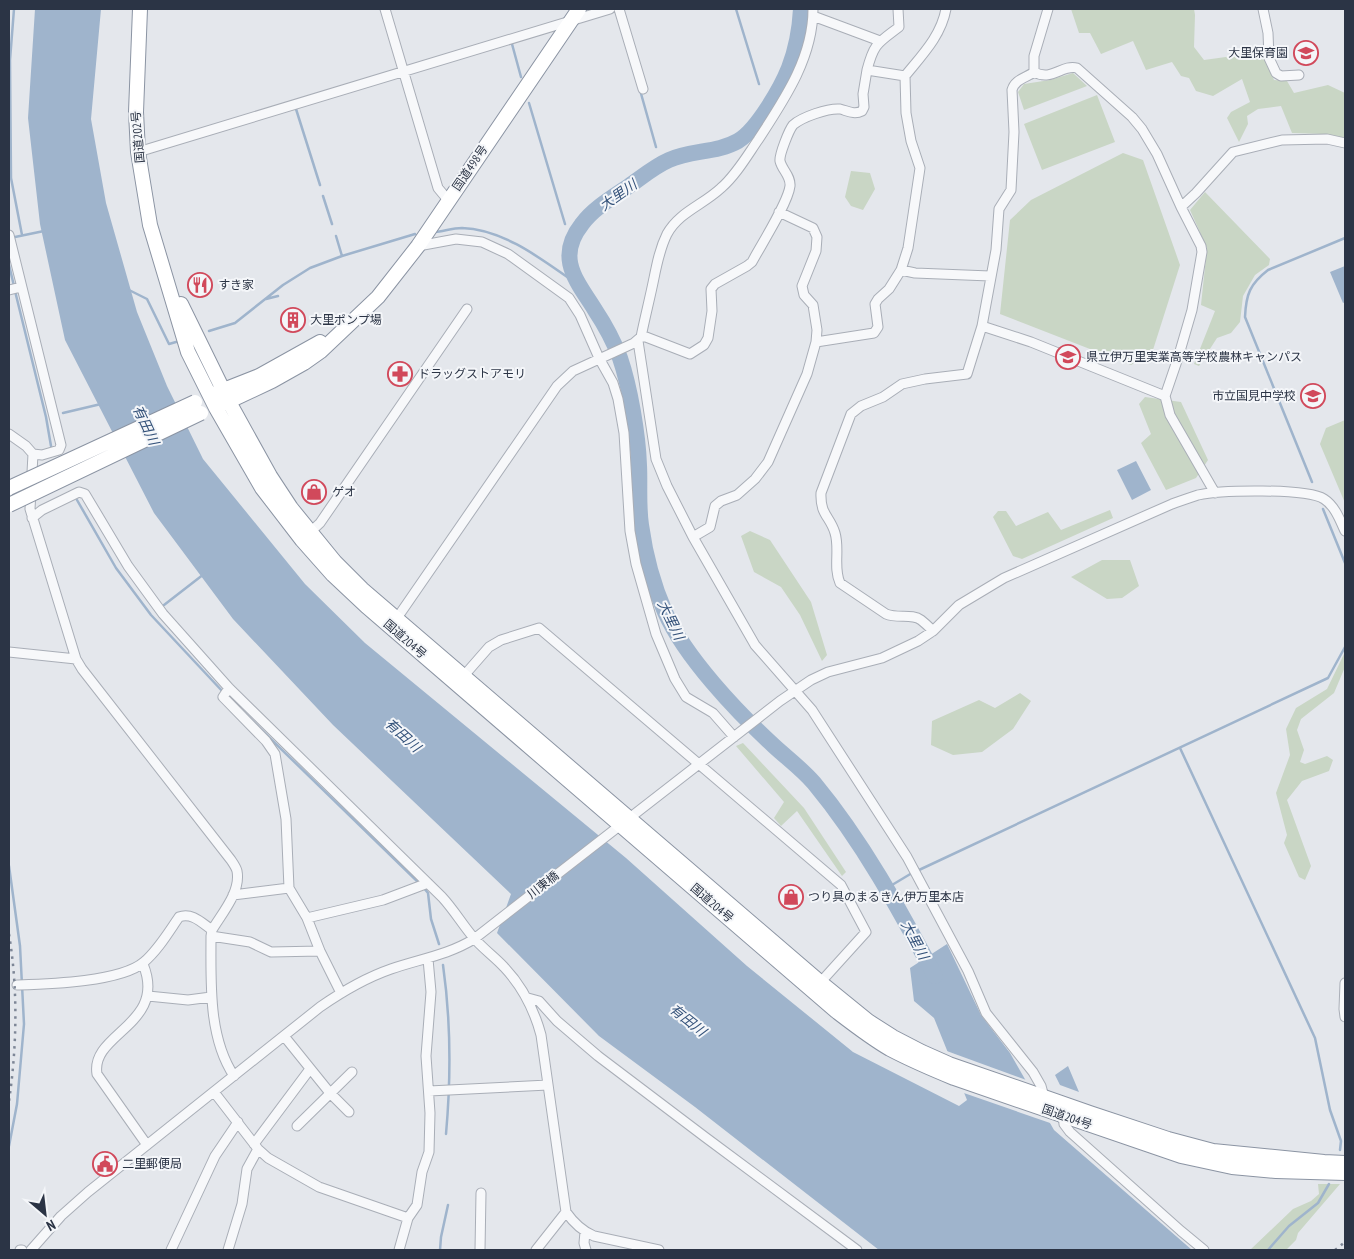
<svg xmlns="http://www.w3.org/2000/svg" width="1354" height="1259" font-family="'PT Sans Narrow','Noto Sans JP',sans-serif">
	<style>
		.green { fill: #c9d6c5 }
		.water { fill: #9fb4cc }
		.pier { fill: #e4e7ec }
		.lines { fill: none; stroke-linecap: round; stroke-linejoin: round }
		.stream { stroke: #9fb4cc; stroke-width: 2.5 }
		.river { stroke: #9fb4cc; stroke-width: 16 }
		.minor-casing { stroke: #a9aeb7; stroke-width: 11 }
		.highway-casing { stroke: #8b94a3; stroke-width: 16 }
		.minor { stroke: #f7f8fa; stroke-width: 9 }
		.highway { stroke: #fff; stroke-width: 14 }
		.rail { stroke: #7d8696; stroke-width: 2.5; stroke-dasharray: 2.5 5; stroke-linecap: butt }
		.highway-bridge-casing { stroke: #8b94a3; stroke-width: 16; stroke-linecap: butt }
		.highway-bridge { stroke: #fff; stroke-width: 14 }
		.labels { text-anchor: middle; stroke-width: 4; stroke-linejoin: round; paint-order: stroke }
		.poi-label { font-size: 12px; fill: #2b3445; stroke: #f4f6f9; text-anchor: start }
		.street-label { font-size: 12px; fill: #2b3445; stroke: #f4f6f9 }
		.water-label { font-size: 14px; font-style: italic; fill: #34527a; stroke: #f4f6f9 }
	</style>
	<rect width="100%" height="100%" fill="#e4e7ec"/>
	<path class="green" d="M1071,9H1194L1195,15L1194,47L1204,60L1262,52L1274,80L1287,81L1294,93L1328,85L1345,93V138L1322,134L1292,133L1281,106L1258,109L1247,116L1248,124L1239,142L1227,118L1231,112L1250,102L1242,79L1213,96L1196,91L1189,78L1181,76L1172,62L1146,70L1133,41L1101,54L1090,33H1079Z
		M1073,73L1087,86L1024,110L1018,92L1024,84L1050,80Z
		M1097,95L1115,142L1042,170L1024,124Z
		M1123,153L1143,160L1180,265L1152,353L1131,365L1000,314L1010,220L1031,200Z
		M851,171L870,173L875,189L863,210L851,206L845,197Z
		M1205,192L1270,259L1269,265L1255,275L1243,296L1240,322L1231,333L1217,338L1199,366L1194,364L1215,311L1201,305L1207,248L1190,210Z
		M1145,397L1181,402L1208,460L1196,478L1166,490L1141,443L1151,434L1139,404Z
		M1345,420V503L1320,444L1326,428Z
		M1110,510L1113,518L1022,559L1013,556L993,517L998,511H1006L1016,526L1048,512L1061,530Z
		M750,531L770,540L811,602L827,655L822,661L800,615L781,587L754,572L741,536Z
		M1102,560H1130L1139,586L1122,598L1107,599L1071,577Z
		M1345,652V667L1334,693L1301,719L1297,730L1304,750L1300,762L1305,764L1327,756L1333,760L1329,771L1302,781L1287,800L1311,866L1305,880L1299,877L1284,843L1287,835L1276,793L1290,755L1286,729L1296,708L1327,689Z
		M1020,693L1031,701L1013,729L982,752L953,755L931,745L932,721L979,700L995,708Z
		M743,743L804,808L846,872L842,876L797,811L781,826L774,818L784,802L736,746Z
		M1318,1184H1340L1298,1233L1296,1240L1286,1250H1250L1293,1209L1311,1201L1319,1194Z"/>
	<path class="water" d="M35,9H101L91,119L106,203L137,312L167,386L203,459L305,584L365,643L626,858L747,966L853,1052L959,1106L967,1100L934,1018L914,1001L910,968L947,944L981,1015L1010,1053L1054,1130L1192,1250H879L695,1107L599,1036L497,933L511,894L333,725L233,619L154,513L65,340L40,224L28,118Z
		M1345,266V302L1343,303L1330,272Z
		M1136,461L1151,490L1132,500L1117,470Z
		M1068,1066L1079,1092L1060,1085L1055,1075Z"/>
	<path class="pier" d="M944,1050L1029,1081L1053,1124L961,1092Z"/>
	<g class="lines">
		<path class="stream" d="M14,9L10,60L11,178L22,235
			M736,9L759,84
			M512,44L521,77
			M640,90L656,147
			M529,103L565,224
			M296,109L320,185
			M323,196L332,224
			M435,232C444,231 453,228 462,228C504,229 544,261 577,284
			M336,236L342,256
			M15,237L44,231
			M9,265L14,286
			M129,290L147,299L169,344L176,342
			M15,291L46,417L51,446
			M266,299L278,296
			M209,331L235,323L283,285L310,268L342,256L415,234
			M63,413L101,404
			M1312,482L1245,317C1246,294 1250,284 1268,270L1345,238
			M77,500L116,568L151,615L224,693
			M1323,509L1345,563
			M164,605L204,574
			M242,711L419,883
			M1180,748L1315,1038L1330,1110L1341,1141L1340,1150
			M9,866L20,946L24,1024L17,1104L9,1146
			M919,870L1328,678L1345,647
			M423,887L428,893L431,919L439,944
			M887,888L912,873
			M443,965C451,1021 451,1078 446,1134
			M440,1250L441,1237L448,1205
			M1268,1250L1289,1226L1318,1203L1329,1184"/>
		<path class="river" d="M801,9C800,27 796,50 789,68C781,88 757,130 738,141C717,153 691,150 669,160C655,166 642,177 629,186C613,197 594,208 582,224C555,258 577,281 595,310C605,325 614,342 620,358C630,387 638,435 639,465C640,484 638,505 641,525C645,554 653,585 665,612C685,657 737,712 774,746C787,758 802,769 814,783C863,842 899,909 935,976"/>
		<defs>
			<path id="minor" d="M385,9L438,188L448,200
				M619,9L643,89
				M1263,9L1268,33L1269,58L1276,73L1281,76L1299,75
				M813,16L880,41
				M867,70C874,43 878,43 899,27L898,9
				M1034,72C1052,82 1062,64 1077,68L1132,117L1142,129L1157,154L1181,207L1201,246L1202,252L1192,310L1178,358L1165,396L1170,415L1215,493
				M1034,72V56L1048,9
				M138,152L610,9
				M1181,207L1196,193L1233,152L1282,140L1327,139L1345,143
				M9,235L61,445L59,450L42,455L33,454L26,446L9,434
				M418,246L456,239L482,242L508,254L569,298L580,315L599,358L613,383L618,399L624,433L630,531L636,564L656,634L675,679L686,697L713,713L734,737
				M901,270L915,273L990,276
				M9,290L21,287
				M982,326L1031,342L1165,396
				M641,337H646L690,354L704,345L708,338L712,311L711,289L715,284L747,266L752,262C761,245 788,203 790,186C791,176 782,170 780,161C779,155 789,130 793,125C802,117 828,108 840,109C848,111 854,115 862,111L864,107L863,94L867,70L905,76C922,55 941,36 946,9
				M638,341L656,459L667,486L693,537L755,645L812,710L907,857L968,971L986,1013L1033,1072L1041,1086L1044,1097
				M816,342L874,333L878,327L875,304L878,299L889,289L901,270L908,248L920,168L911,141L906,113L905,76
				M33,454L30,509L76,659L82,669L231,860C233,863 236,867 237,871C241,892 222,913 212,930L211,936C211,982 208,1037 234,1076
				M32,518L42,510L79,492L85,494L128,566L163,614L229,688L442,897C454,910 462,924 473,937C482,948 495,957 504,967C523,987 534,1009 541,1035L566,1212C573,1222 582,1231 594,1236L659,1250
				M307,535L320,523L467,309
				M693,537L710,527L715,506L721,501L737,495L755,479L768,462L807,374L816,342L817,330L813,305L804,295L802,286L816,251L817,237L813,228L779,212
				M395,621L557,386L573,371L634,343L641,337C645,317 650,298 654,278C657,263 660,248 667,234C679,212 703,205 721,188C736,175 747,156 758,140C784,100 813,58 813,9
				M933,631C929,627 925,623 921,620C912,613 898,619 886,614L840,583C833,568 840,549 835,533C830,516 820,515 821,493L851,414L861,406L883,397L902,384L925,379L967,374L982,326L996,250L999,209L1011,190L1014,132L1012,90C1015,79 1026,78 1034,72
				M9,652L76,659
				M461,679L489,647L501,640L539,628L841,885L866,932L818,985
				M229,688L223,697L266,741L275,754L286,819L289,888
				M233,895L289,888L307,918L320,951L341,993
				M307,918L383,900L428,883
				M211,936L250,942L271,952L320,951
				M143,964C168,1025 90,1033 97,1074L147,1145
				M1345,983L1344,1009L1345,1017
				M17,985C48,984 121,982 144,962C158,950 168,933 179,917C192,912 202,923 212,930
				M148,996L188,1000L211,997
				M528,998L539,1001L557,1021L598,1056L705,1137L857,1250
				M284,1036L330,1093L349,1112
				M429,1091L548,1085
				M214,1092L258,1149L268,1158L319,1187L408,1218
				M1063,1116L1064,1124L1070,1132L1181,1231L1204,1250
				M297,1126L352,1072
				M254,1144L310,1069
				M585,1232L584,1243L586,1250
				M20,1250H22
				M31,1250L61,1216L88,1192L320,1007C343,991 365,978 391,969C420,959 448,955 474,939L780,701L811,680L828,672L882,658L918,641L933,631L959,605L1004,578L1172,504C1180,501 1189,498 1198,495C1220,490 1306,488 1324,499C1335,506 1340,520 1345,531
				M171,1250L215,1156L238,1122
				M228,1250L242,1204L247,1169L258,1149
				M399,1250L408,1218L417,1205L422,1172L429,1152L430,1113L426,1056L431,992L428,959
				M480,1250L481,1193
				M536,1250L566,1212"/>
			<path id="highway" d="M140,9L136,112L138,152L150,225L188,352L216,408L262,488L302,540L333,575L366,606L836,1011C853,1024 871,1038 890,1049C911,1060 932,1069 954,1078L1181,1156L1232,1167L1276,1171L1345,1173
				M181,304L229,402L270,476L291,508L335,562L362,589L820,982L868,1021L893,1037L922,1052L949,1064L1090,1113L1168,1139L1213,1151L1324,1162L1345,1163
				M216,393L259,376L320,342
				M221,405L272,381L304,363L321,351L378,297L418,246L579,9"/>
		</defs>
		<use href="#minor" class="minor-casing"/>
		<use href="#highway" class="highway-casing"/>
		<use href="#minor" class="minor"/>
		<use href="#highway" class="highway"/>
		<path class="rail" d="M9,934C18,989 17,1046 9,1101
			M1335,1250L1345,1242"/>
		<defs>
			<path id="highway-bridge" d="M9,488L195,402
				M9,505L201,413"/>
		</defs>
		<use href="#highway-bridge" class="highway-bridge-casing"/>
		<use href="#highway-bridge" class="highway-bridge"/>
	</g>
	<defs>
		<symbol id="school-ring" viewBox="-11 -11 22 22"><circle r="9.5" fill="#f4f6f9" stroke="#d1495b" stroke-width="1.5"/><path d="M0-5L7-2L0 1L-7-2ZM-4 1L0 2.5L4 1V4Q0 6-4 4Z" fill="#d1495b"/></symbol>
		<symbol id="restaurant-ring" viewBox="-11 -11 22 22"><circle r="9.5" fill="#f4f6f9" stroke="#d1495b" stroke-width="1.5"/><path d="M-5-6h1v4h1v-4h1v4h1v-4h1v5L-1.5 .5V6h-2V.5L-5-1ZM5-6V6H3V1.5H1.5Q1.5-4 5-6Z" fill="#d1495b"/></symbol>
		<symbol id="building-ring" viewBox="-11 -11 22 22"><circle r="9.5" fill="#f4f6f9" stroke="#d1495b" stroke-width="1.5"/><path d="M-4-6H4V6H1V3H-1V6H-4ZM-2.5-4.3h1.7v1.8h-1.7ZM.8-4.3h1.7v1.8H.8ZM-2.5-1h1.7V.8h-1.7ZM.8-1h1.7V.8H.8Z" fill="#d1495b"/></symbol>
		<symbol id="pharmacy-ring" viewBox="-11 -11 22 22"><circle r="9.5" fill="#f4f6f9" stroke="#d1495b" stroke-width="1.5"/><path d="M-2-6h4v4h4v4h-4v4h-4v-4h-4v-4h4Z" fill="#d1495b"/></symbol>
		<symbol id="shop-ring" viewBox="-11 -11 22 22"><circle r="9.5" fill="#f4f6f9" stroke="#d1495b" stroke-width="1.5"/><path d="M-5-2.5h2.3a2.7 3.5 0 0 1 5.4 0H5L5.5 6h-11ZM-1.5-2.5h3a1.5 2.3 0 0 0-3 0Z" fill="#d1495b"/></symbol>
		<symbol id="civic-ring" viewBox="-11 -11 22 22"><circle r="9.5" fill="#f4f6f9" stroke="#d1495b" stroke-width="1.5"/><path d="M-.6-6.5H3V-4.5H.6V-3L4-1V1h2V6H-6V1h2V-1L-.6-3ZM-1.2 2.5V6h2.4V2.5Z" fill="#d1495b"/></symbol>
	</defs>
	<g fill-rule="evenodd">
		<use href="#school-ring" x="1292" y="39" width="28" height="28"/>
		<use href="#restaurant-ring" x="186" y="271" width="28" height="28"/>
		<use href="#building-ring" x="279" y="306" width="28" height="28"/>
		<use href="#school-ring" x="1054" y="343" width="28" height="28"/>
		<use href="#pharmacy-ring" x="386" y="360" width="28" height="28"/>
		<use href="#school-ring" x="1299" y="382" width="28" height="28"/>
		<use href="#shop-ring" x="300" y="478" width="28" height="28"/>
		<use href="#shop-ring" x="777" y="883" width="28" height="28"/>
		<use href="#civic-ring" x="91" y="1150" width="28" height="28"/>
	</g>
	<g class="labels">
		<g class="poi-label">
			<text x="1288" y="57" text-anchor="end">大里保育園</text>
			<text x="218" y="289">すき家</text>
			<text x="310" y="324">大里ポンプ場</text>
			<text x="1086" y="361">県立伊万里実業高等学校農林キャンパス</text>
			<text x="418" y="378">ドラッグストアモリ</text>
			<text x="1296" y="400" text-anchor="end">市立国見中学校</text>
			<text x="332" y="496">ゲオ</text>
			<text x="808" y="901">つり具のまるきん伊万里本店</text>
			<text x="122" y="1168">二里郵便局</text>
		</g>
		<g class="street-label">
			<text transform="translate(138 137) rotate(-95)" y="4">国道202号</text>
			<text transform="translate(470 168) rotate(-56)" y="4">国道498号</text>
			<text transform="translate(405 639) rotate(41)" y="4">国道204号</text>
			<text transform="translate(543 885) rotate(-38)" y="4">川東橋</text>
			<text transform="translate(712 903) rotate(41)" y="4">国道204号</text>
			<text transform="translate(1067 1117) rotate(19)" y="4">国道204号</text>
		</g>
		<g class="water-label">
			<text transform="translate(618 195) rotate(-35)" y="5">大里川</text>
			<text transform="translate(146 425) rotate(65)" y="5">有田川</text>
			<text transform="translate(671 620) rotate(64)" y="5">大里川</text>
			<text transform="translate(403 735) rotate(42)" y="5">有田川</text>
			<text transform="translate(915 940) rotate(62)" y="5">大里川</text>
			<text transform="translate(688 1020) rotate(39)" y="5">有田川</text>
		</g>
	</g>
	<rect width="1354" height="1259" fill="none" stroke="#2b3445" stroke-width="20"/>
	<g transform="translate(45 1214) rotate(152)" stroke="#f4f6f9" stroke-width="4" paint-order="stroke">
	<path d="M0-4L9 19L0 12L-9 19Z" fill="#2b3445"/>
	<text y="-8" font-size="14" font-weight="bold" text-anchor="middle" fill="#2b3445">N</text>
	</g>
</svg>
